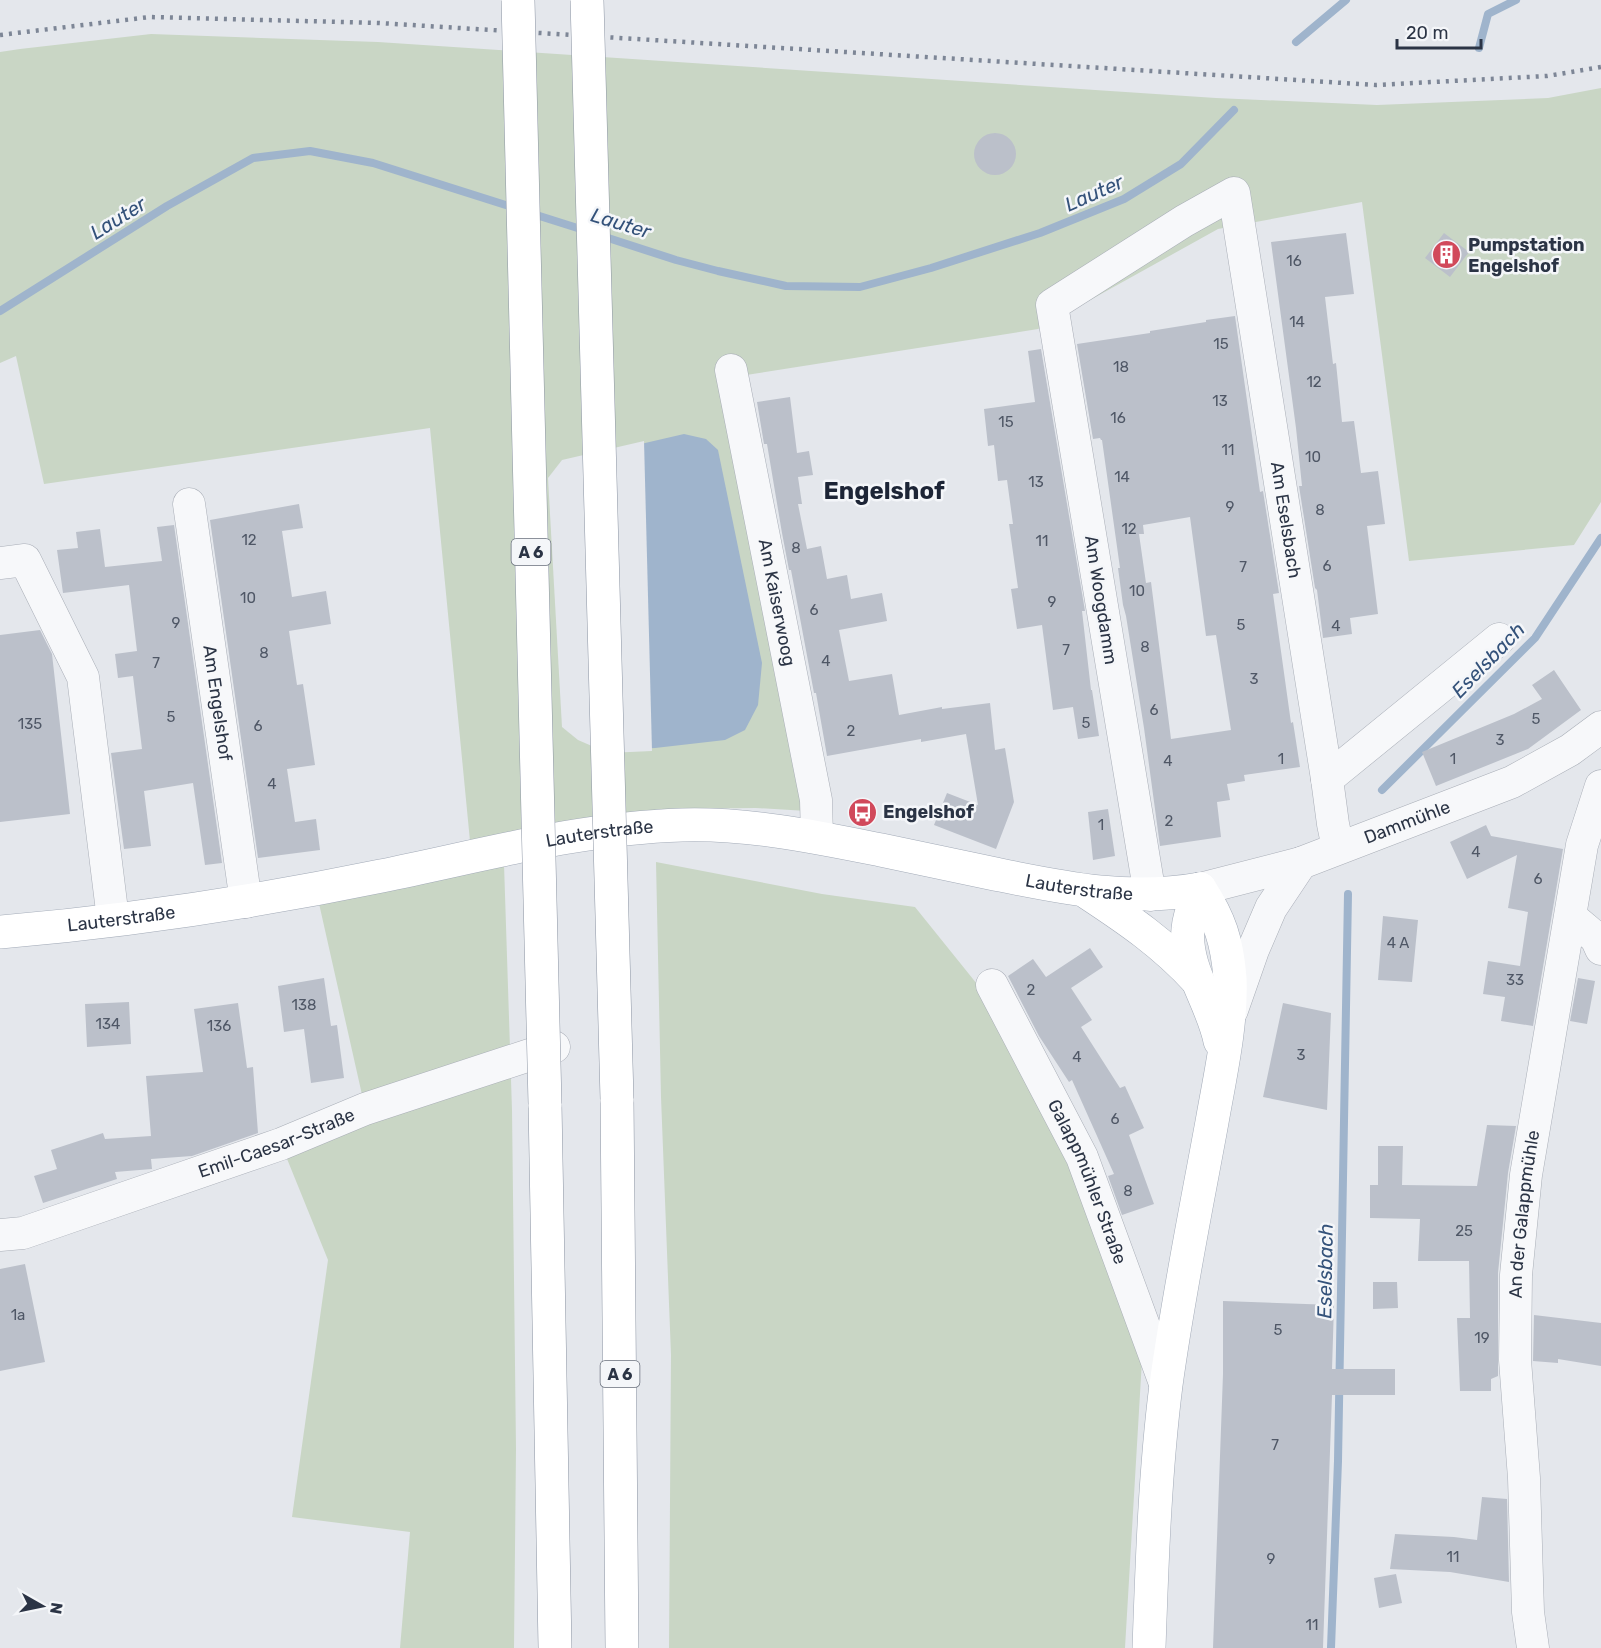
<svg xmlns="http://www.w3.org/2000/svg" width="1601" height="1648" font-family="Rubik,sans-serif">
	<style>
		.green { fill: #c9d6c5 }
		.water { fill: #9fb4cc }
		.pier { fill: #e4e7ec }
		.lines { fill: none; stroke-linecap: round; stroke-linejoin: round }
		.stream { stroke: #9fb4cc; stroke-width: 8 }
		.building { fill: #bbc0ca; fill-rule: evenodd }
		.minor-casing { stroke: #a9aeb7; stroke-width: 33 }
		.major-casing { stroke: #a3abb8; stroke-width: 34 }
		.highway-casing { stroke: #8b94a3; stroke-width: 34 }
		.minor { stroke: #f7f8fa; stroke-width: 32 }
		.major { stroke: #fff; stroke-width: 33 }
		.highway { stroke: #fff; stroke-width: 33 }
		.rail { stroke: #7d8696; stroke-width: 4.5; stroke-dasharray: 3 6; stroke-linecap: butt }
		.highway-bridge-casing { stroke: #8b94a3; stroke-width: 34; stroke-linecap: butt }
		.highway-bridge { stroke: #fff; stroke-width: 33 }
		.labels { text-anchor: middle; stroke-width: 5; stroke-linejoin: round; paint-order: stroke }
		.number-label { font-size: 15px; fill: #4f5766 }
		.shield { fill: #f4f6f9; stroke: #676e7b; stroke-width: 1.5 }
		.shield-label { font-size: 16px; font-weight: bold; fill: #2b3445 }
		.poi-label { font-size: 18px; font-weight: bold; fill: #2b3445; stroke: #f4f6f9; text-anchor: start }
		.street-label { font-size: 18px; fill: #2b3445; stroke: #f4f6f9 }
		.water-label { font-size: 20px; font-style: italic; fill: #34527a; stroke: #f4f6f9 }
		.district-label { font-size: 24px; font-weight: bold; fill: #1d2536; stroke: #f4f6f9 }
	</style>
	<rect width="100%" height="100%" fill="#e4e7ec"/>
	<path class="green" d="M151,34L378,42L1216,98L1377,105L1548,98L1601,88V502L1574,545L1409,561L1362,202L1218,229L1038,329L727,378L807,811L756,808L661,809L470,841L430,428L44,484L16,356L0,363V52L20,49Z
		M656,862L822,894L915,907L977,984L1069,1163L1142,1360L1125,1648H669L671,1355L661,1097Z
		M504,864L512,1110L516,1449L514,1648H400L410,1532L292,1517L328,1260L281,1144L365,1108L318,899Z"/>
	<path class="water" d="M684,434L706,439L718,450L762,663L758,705L745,730L725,740L655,748L608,750L563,462Z"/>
	<path class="pier" d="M644,441L652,751L608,753L578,740L562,727L548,478L562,460Z"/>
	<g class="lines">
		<path class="stream" d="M1296,42L1346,0
			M1479,48L1488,14L1516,0
			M530,213L587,231
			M602,236L676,260L718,271L786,286L860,287L931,268L1040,233L1124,199L1181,164L1234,110
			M0,311L167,206L253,158L310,151L373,163L515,208
			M1382,790L1535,638L1601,538
			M1331,1648L1338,1461L1348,894"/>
	</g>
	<path class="building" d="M974 154a21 21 0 1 1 42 0a21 21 0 1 1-42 0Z
		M1346,233L1354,294L1325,297L1333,364L1336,363L1342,422L1354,421L1361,473L1378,471L1385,524L1367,526L1378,614L1350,618L1352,634L1323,638L1317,590L1315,588L1299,486H1302L1296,428L1271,242Z
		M1444,233L1469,252L1450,277L1425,258Z
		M1235,316L1260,492L1263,491L1279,593L1273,594L1291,723L1293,722L1300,767L1244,775L1245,781L1227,784L1230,800L1217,802L1221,837L1160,846L1144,728L1126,616L1123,605L1118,568H1120L1102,440H1101L1100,438L1093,439L1077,344L1150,333V331L1206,322V320ZM1190,517L1206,636L1216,635L1231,730L1171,739L1151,582L1146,583L1139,534H1144L1143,525Z
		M1041,349L1085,611H1082L1091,690H1092L1099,736L1078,739L1073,707L1053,710L1042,625L1017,629L1011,589L1018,588L1009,524H1013L1007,480L998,481L994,445L988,446L984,409L1035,402L1028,351Z
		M790,397L797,453L809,451L813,475L798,477L802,504H798L807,549L821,546L827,579L847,575L851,599L882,593L887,621L839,630L849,681L892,674L899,715L942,707V709L990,703L995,750L1005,748L1014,802L996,849L934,825L947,793L978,805L966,734L921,742V739L827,756L816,693H814L791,570H789L782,533L767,444H764L757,402Z
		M299,504L303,528L282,531L292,597L326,591L331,624L289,631L297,685L303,684L315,765L287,769L295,822L316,819L320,850L258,858L210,520Z
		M174,525L222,863L205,865L193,783L144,791L151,846L124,849L111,753L142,749L133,676L118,678L115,654L137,651L129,585L63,593L57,550L78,548L76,532L100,529L105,567L162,561L157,527Z
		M40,630L52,654L70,814L0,822V635Z
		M1554,670L1581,710L1528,749L1436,786L1422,752L1514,714L1542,699L1532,685Z
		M1108,809L1115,856L1093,860L1088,812Z
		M1486,825L1491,836L1563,849L1533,1026L1501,1021L1505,997L1483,994L1488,961L1520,966L1528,912L1508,908L1517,855L1467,879L1450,842Z
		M1383,916L1418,920L1412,982L1378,980Z
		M1090,948L1103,967L1071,988L1092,1020L1081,1027L1120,1088L1125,1086L1144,1128L1129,1135L1154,1204L1122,1215L1108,1176L1114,1174L1072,1080L1069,1082L1039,1036L1008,976L1033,959L1046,977Z
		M324,978L331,1026L337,1025L344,1078L311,1083L304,1029L284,1032L278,986Z
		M1578,978L1595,981L1587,1024L1570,1021Z
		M129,1002L131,1044L87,1047L85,1004Z
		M238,1003L247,1068L253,1067L258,1133L192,1156L151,1159L152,1169L115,1172L117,1179L43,1203L34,1176L57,1169L51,1150L103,1133L105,1139L151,1136L146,1076L203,1072L194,1009Z
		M1283,1003L1331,1013L1327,1110L1263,1097Z
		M1487,1125L1516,1126L1508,1173L1498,1273V1376L1491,1379V1391H1460L1457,1318H1470L1469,1261H1418L1420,1219L1370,1218V1185H1378V1146H1403L1402,1185L1477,1186Z
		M25,1264L45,1362L0,1371V1269Z
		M1373,1282H1397L1398,1308L1373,1309Z
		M1223,1301L1334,1305L1332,1369H1395V1395H1332L1323,1648H1213L1223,1374Z
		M1534,1315L1601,1323V1366L1558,1359V1363L1533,1361Z
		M1482,1497L1507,1499L1509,1582L1450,1572L1390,1569L1395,1534L1454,1537L1477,1540Z
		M1396,1574L1402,1603L1379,1608L1374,1578Z"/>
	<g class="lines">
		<defs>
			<g id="minor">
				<path id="s1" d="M731,370L816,800L817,837"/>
				<path id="s2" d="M189,504L246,902"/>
				<path d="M0,563L25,560L83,677L113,919"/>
				<path d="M1327,779L1499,639"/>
				<path id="s3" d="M1200,889L1301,863L1512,782L1570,750L1601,727"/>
				<path id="s4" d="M1150,895L1052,305L1184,221L1234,193L1327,779L1333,824L1338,848"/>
				<path d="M1571,917L1596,938L1601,949"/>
				<path id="s5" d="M992,985L1082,1157L1166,1386"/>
				<path d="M1232,1010L1253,950L1271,908L1301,863"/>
				<path id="s6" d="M0,1235L23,1233L281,1144L365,1109L554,1047"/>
				<path id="s7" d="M1533,1648L1528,1612L1524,1478L1515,1360L1516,1275L1526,1175L1582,845L1601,786"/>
			</g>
			<g id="major">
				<path d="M1200,889C1195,902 1189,915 1188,929C1184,968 1213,1004 1220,1041"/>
				<path d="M1088,893C1129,920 1164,944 1197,980"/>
				<path id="s8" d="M0,932C128,921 255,902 381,876C480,856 580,828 682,825C749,823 816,837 881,850C919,858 957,866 995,874C1064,888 1129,902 1200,889"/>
				<path d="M1149,1648C1152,1561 1155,1472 1166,1385C1178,1297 1196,1209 1212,1122C1220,1076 1232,1024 1230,978C1227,941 1220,920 1200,889"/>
			</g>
			<path id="highway" d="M617,1099L622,1648
				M545,1104L555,1648"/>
		</defs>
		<use href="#minor" class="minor-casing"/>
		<use href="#major" class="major-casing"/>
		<use href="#highway" class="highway-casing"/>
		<use href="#minor" class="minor"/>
		<use href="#major" class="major"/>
		<use href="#highway" class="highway"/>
		<path class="rail" d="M0,35L150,17L379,23L1376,85L1547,76L1601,67"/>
		<defs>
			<path id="highway-bridge" d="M518,0L545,1104
				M587,0L617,1099"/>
		</defs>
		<use href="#highway-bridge" class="highway-bridge-casing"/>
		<use href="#highway-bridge" class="highway-bridge"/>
	</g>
	<defs>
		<symbol id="building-disc" viewBox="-11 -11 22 22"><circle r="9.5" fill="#d1495b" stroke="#f4f6f9"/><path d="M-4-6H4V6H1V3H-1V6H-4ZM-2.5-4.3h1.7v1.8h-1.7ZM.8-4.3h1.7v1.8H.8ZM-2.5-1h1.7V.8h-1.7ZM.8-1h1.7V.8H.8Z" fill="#fff"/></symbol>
		<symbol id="bus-disc" viewBox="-11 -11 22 22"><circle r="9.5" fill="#d1495b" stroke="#f4f6f9"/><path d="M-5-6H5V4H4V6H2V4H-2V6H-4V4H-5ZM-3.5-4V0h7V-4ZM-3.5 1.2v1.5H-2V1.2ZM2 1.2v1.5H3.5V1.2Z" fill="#fff"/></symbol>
	</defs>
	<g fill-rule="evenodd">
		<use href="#building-disc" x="1430" y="238" width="33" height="33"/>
		<use href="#bus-disc" x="846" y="796" width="33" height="33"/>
	</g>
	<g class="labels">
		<g class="number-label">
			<text x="1294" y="266">16</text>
			<text x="1297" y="327">14</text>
			<text x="1221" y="349">15</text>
			<text x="1121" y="372">18</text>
			<text x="1314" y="387">12</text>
			<text x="1220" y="406">13</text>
			<text x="1118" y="423">16</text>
			<text x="1006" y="427">15</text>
			<text x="1228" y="455">11</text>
			<text x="1313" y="462">10</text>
			<text x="1122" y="482">14</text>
			<text x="1036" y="487">13</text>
			<text x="1230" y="512">9</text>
			<text x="1320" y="515">8</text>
			<text x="1129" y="534">12</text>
			<text x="249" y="545">12</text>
			<text x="1042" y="546">11</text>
			<text x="796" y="553">8</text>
			<text x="1327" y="571">6</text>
			<text x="1243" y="572">7</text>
			<text x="1137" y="596">10</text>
			<text x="248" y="603">10</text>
			<text x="1052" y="607">9</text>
			<text x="814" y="615">6</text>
			<text x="176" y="628">9</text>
			<text x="1241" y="630">5</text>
			<text x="1336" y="631">4</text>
			<text x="1145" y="652">8</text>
			<text x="1066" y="655">7</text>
			<text x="264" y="658">8</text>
			<text x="826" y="666">4</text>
			<text x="156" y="668">7</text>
			<text x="1254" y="684">3</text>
			<text x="1154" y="715">6</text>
			<text x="171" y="722">5</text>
			<text x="1536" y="724">5</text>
			<text x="1086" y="728">5</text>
			<text x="30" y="729">135</text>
			<text x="258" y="731">6</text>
			<text x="851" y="736">2</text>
			<text x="1500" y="745">3</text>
			<text x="1281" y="764">1</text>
			<text x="1453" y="764">1</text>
			<text x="1168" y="766">4</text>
			<text x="272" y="789">4</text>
			<text x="1169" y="826">2</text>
			<text x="1101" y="830">1</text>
			<text x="1476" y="857">4</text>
			<text x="1538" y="884">6</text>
			<text x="1398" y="948">4 A</text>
			<text x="1515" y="985">33</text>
			<text x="1031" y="995">2</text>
			<text x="304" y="1010">138</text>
			<text x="108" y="1029">134</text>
			<text x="219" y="1031">136</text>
			<text x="1301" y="1060">3</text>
			<text x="1077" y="1062">4</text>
			<text x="1115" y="1124">6</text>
			<text x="1128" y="1196">8</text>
			<text x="1464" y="1236">25</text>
			<text x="18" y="1320">1a</text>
			<text x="1278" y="1335">5</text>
			<text x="1482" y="1343">19</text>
			<text x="1275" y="1450">7</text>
			<text x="1453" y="1562">11</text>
			<text x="1271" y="1564">9</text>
			<text x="1312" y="1630">11</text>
		</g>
		<g class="shield">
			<rect x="511.5" y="539" width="39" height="26" rx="4.5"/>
			<rect x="600.5" y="1361" width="39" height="26" rx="4.5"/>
		</g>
		<g class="shield-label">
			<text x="531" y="558">A 6</text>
			<text x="620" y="1380">A 6</text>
		</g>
		<g class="poi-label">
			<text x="1468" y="251">Pumpstation<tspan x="1468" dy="21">Engelshof</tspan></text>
			<text x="883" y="818">Engelshof</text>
		</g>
		<g class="street-label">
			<text dy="6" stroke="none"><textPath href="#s4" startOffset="1143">Am Eselsbach</textPath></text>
			<text transform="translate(1101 600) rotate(81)" y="6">Am Woogdamm</text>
			<text dy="6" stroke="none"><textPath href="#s1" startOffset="237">Am Kaiserwoog</textPath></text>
			<text dy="6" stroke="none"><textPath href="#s2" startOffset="201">Am Engelshof</textPath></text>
			<text dy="6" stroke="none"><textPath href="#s3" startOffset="218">Dammühle</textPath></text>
			<text dy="6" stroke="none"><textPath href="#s8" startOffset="608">Lauterstraße</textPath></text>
			<text dy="6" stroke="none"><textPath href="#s8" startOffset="1094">Lauterstraße</textPath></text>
			<text dy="6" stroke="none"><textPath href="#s8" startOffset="122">Lauterstraße</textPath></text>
			<text dy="6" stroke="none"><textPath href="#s6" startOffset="292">Emil-Caesar-Straße</textPath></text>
			<text dy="6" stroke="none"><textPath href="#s5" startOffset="219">Galappmühler Straße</textPath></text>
			<text dy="6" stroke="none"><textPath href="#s7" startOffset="435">An der Galappmühle</textPath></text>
		</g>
		<g class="water-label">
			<text transform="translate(1094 193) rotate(-24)" y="7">Lauter</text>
			<text transform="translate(118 218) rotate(-32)" y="7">Lauter</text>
			<text transform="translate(621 223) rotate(17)" y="7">Lauter</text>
			<text transform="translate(1488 660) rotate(-46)" y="7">Eselsbach</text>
			<text transform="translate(1325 1271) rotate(-89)" y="7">Eselsbach</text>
		</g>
		<g class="district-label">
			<text x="884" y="499">Engelshof</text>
		</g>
	</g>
	<g transform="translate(42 1606) rotate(99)" stroke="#f4f6f9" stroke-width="4.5" paint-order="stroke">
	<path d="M0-4.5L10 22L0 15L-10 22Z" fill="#2b3445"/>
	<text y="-9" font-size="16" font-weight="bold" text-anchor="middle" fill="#2b3445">N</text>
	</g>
	<path d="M1397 39v9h84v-9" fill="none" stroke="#2b3445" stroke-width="3"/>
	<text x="1406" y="39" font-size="18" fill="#2b3445" stroke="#f4f6f9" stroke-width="4.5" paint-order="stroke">20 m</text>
</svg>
